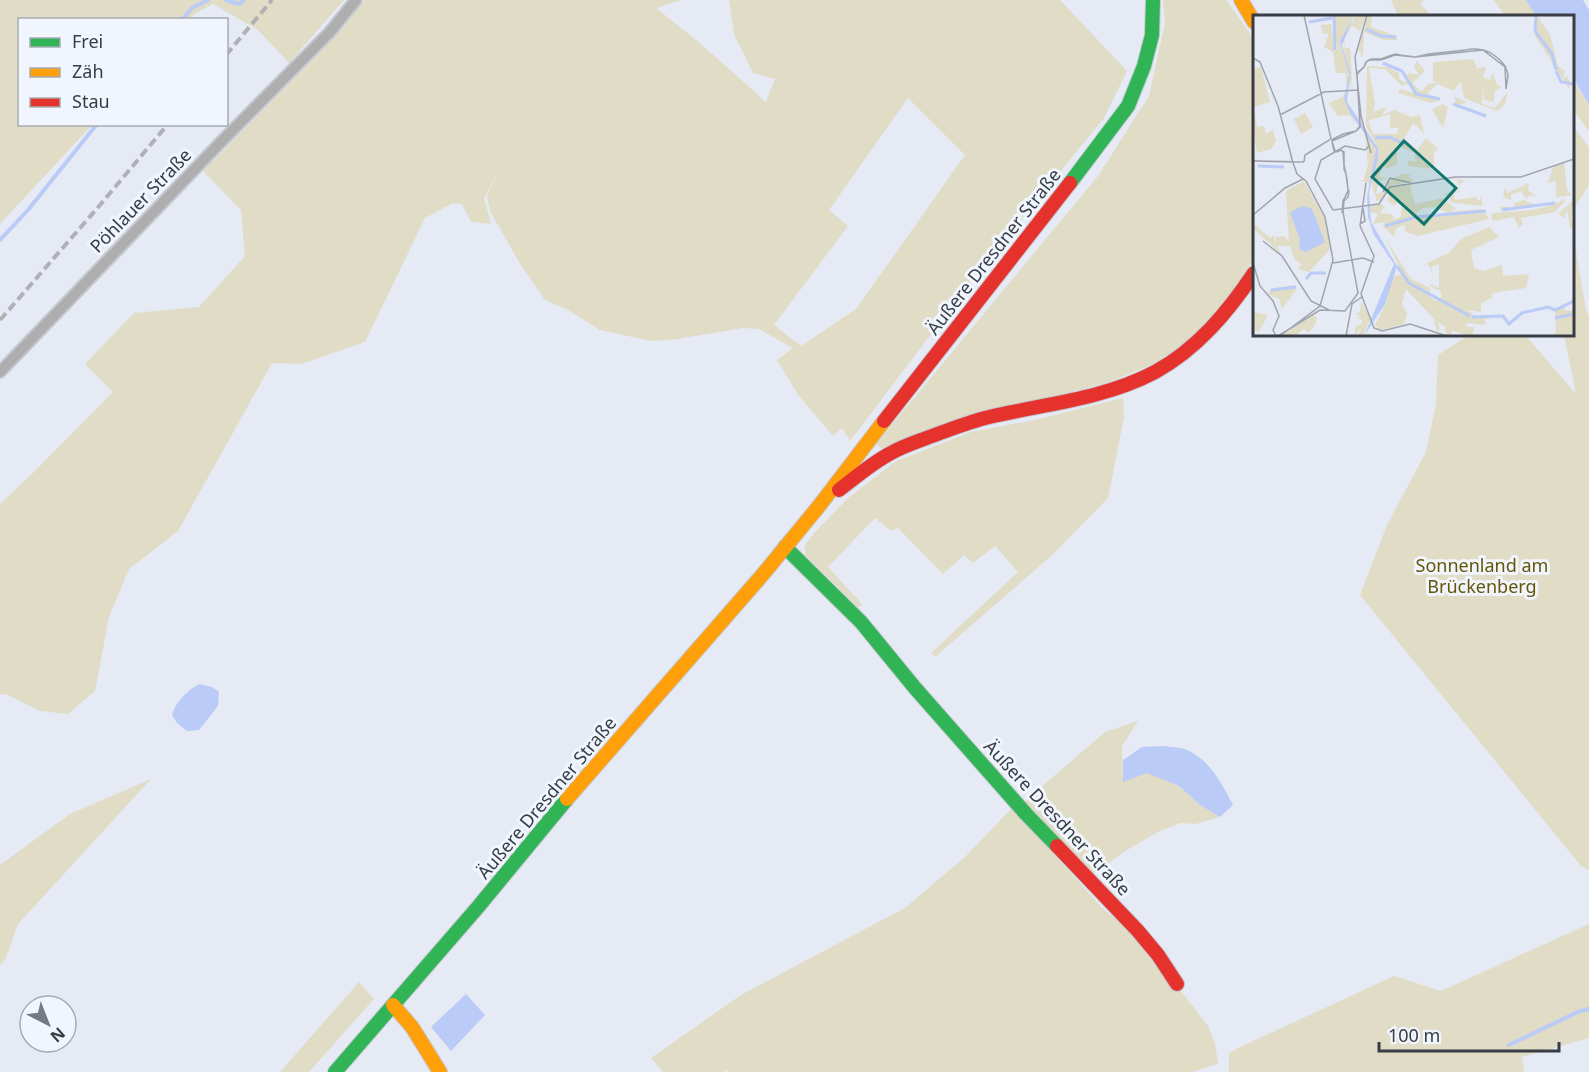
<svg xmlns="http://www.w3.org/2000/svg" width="1589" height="1072" font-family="'Noto Sans',sans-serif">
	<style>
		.green { fill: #e0dcc6; fill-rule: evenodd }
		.water { fill: #b9cbf6 }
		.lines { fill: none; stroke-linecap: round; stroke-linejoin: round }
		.stream { stroke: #b9cbf6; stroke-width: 4 }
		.street-casing { stroke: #c4c8d0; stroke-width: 14 }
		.fast-casing { stroke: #c4c8d0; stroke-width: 16 }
		.slow-casing { stroke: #c4c8d0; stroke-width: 16 }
		.jam-casing { stroke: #c4c8d0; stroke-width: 16 }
		.street { stroke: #afaeae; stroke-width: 10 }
		.fast { stroke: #30b455; stroke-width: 14 }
		.slow { stroke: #ff9f0a; stroke-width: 14 }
		.jam { stroke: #e5322d; stroke-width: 14 }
		.rail { stroke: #afb1b4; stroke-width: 4; stroke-dasharray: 9 4.5; stroke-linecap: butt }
		.labels { text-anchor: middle; stroke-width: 6; stroke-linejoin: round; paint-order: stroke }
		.street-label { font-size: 18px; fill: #383c43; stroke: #f1f5fd }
		.park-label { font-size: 18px; fill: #655607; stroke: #f1f5fd }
		.inset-river { fill: none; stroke: #b9cbf6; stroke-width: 3 }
		.inset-road { fill: none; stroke: #a0a4ae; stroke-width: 1.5 }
		.view { fill: #0f766e; fill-opacity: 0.15; stroke: #0f766e; stroke-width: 3 }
		.inset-edge { fill: none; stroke: #383c43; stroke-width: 3 }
	</style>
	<rect width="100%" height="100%" fill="#e5eaf5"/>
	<path class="green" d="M0,0H344L289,63L258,30L213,4L194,14L189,19L20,20V124L92,125L0,224Z
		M365,0H681L656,8L701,44L766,102L775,79L753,73L734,34L729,0H1060L1127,71L1104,118L979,271L850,441L842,428L833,436L799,396L777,360L793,348L759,329L743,328L677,339L651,341L600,330L568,310L545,300L519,262L490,211L487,195L500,169L484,198L491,224L471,222L462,204L453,203L425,218L365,342L301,364L272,363L178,531L129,569L109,617L95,691L68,714L40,711L6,694L0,695V504L35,471L113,392L85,364L134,313L199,307L245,256L241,210L203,171L333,39ZM908,98L965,155L856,309L801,346L774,325L848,226L829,210Z
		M1163,0H1226L1251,35L1254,42V256L1243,279L1190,340L1151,365L1109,382L1063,394L882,449L876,444L1098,176L1149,96L1165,23Z
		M1391,0H1424L1420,4L1432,16H1398Z
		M1494,0H1526L1536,16H1505Z
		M1572,79L1589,105V131L1573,110Z
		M1573,126L1589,147V185L1573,210Z
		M1573,233L1586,310L1589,316V870L1581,866L1360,595L1387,525L1426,452L1436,404L1438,355L1469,335H1525L1576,394L1564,335L1572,334Z
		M1123,398L1124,417L1108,498L1051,556L935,657L931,653L1018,572L995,546L973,563L964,555L943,574L898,528L891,531L875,518L828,567L862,604L861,606L858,607L805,555V545L815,532L848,498L896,461L971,432L1039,419Z
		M1138,721L1122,746L1123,781L1146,772L1179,786L1200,805L1220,817L1196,824L1180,823L1156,833L1127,850L1093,874L1024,802L1105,732Z
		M151,779L18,924L6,958L0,965V865L70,814Z
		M1012,808L1103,909L1138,936L1208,1026L1215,1044L1218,1064L1192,1072H729L727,1070L724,1072H663L651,1058L741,995L905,908L966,856Z
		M1589,924V1038L1522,1057L1524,1072H1229V1054L1236,1049L1394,976L1441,991Z
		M359,982L374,999L309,1072H280Z"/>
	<path class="water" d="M1526,0H1583L1589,10V105L1573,78L1572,16H1536Z
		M199,684L212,687L219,692L218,706L199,730L187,731L177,723L172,715C176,701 187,691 199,684Z
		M1163,746C1170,747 1180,747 1187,750C1210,760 1222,784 1233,805L1220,817L1200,805L1179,786L1147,773L1123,782V760L1142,747Z
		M466,994L485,1015L451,1051L431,1027Z"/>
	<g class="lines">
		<path class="stream" d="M226,0L239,4L244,0
			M182,20L192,8L208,0
			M0,240L28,210L97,124
			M1509,1045L1580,1011L1589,1009"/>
		<defs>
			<path id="street" d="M0,372L218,145L329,33L356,0"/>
			<path id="fast" d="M1070,183L1128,106L1144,66L1152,35L1153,0
				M785,547L861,622L915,688L1026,814L1057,846
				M335,1072L478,907L567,799"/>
			<path id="slow" d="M1241,0L1254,22
				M567,799L764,573L819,506L884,421
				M393,1005L412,1027L440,1072"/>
			<path id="jam" d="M884,421L1070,183
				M839,490C856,477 872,463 891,453C903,446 916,442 929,437C949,430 968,422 989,417C1045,404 1104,399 1155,372C1197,349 1228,312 1254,273
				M1057,846L1138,931L1158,955L1177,984"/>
		</defs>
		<use href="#street" class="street-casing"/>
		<use href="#fast" class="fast-casing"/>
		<use href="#slow" class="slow-casing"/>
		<use href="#jam" class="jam-casing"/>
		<use href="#street" class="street"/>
		<use href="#fast" class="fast"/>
		<use href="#slow" class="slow"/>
		<use href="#jam" class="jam"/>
		<path class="rail" d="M226,55L272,0
			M0,320L100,205L168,124"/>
	</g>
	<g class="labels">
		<g class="street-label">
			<text transform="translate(141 201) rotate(-46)" y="6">Pöhlauer Straße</text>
			<text transform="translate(994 252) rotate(-52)" y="6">Äußere Dresdner Straße</text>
			<text transform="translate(547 798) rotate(-50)" y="6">Äußere Dresdner Straße</text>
			<text transform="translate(1057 818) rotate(47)" y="6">Äußere Dresdner Straße</text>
		</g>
		<g class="park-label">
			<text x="1482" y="572">Sonnenland am<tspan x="1482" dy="21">Brückenberg</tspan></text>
		</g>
	</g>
	<g transform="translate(1253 15)">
		<rect width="321" height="321" fill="#e5eaf5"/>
		<path d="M81,0H101L87,26L96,60L93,74V58H83L80,37L71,32L76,18L70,19L68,10L78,9L82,36L85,34L80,13ZM103,0H113L107,16L99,11L91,25L92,33H97L99,64L97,75L90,24ZM115,0H119L118,12L144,21V25H130L111,17L110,43L105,34ZM284,0L297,20L305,51L312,56L310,63L315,62L317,69L316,74L282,21ZM220,44L224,53L233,52L230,62L237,65L240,57L244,70L249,72L242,76L241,87L231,85L230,72L229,89L242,93L255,76L252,89L244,96L211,83L208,67L201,75L202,82L213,87L211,89H202L201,76L185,69L175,77L176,82L188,85L178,88L145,78L147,74L161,78L157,68L149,71L132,54L116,53L122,89L120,97L134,92L129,100L142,95L158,102L167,100L171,118L160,108L149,127L154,126L164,135L173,123L185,134L181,137V154L155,151V145L162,147V138L144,130V149L134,154L130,150L126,162L135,163L126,166L123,179L129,177V168L130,169L129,181L134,166L149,159H160L155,161L161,166L140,170L126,186H124L119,170L125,133L113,111L114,51L135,52L146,58V63L152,68L155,58L166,60L161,52L164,46L172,56L159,68L169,77L175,69L186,67L180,66V47ZM137,99V113H146L143,119H120L115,106ZM8,52L17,87L1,92L4,112L11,111L13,118L20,115L23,126L18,134L4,138L0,115V54ZM92,75L97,98L106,111L96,100L85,101L76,88L90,82ZM190,89L195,92L190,113L179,94ZM52,98L60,112L48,119L41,104L35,107ZM112,116L123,134L117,168L110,167L115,150ZM311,148L314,175L319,180L303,182V166L295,168L300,152ZM206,164L212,166L206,169L207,177L201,178L202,185L222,182L227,186L228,179L229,191L202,188L197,186V180L189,179L206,176L205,165H195ZM51,166L71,202L78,233L56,257L45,254L48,249L42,245L37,231H24L28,239L0,213V208L17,223L21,220L22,229L23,222L31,221L36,227L33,176ZM276,168L275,175L284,182L277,180L273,184L268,176L258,180V185L250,182L252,172L254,178ZM157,170L162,189L190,183L203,194L196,197L230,194L236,204L165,221L153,217L151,210L143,213L141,222L130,211L132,207L120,209L125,199L117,197V192L129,189L132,192L126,198L137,199L141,201L139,205L148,202L149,185L141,191L135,186L136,173ZM184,192L194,198L164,202V197L171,193ZM310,183L312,186L302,197L268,203L270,209L266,213L261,202L240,206L238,202L239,198L281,195L303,189L248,195L247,191L260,193L262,188L271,185L285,191L307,187ZM321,185L318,203L321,213L317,212L314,195L311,203L305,199ZM236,212L246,222L218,235L221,253L230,256L249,250L250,261L276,259L273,273L239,278V283L228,288V297L214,295L224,302L239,304H232V310L215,308L212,312H221L220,319L215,321L199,315L198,320L193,319L192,312L185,307L187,316H184L181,304L153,274L149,289L154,299L151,309L127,315L122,310L133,288L137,267L141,261L150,259L132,223L158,264L177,273V282L183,286L189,281L187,276L179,272L175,268L186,273V249L178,252L180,261L175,249L170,250L196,238L208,224ZM41,270L43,275L29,294L26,284L15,279L18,274ZM108,286L117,304L110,321H105L108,313L101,321L103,311L109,309V305L102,303H108L103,298L107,297ZM312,288V296L321,295V315L319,320H300L303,317L302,296ZM0,297L15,300L6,317L0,314ZM60,300L64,302L62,310L55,318L51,314L42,321H28Z" fill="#e0dcc6" fill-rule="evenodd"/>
		<path d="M101,0L89,30L97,58L94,87L125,133V144L116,177L118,207L144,251L132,289L111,321L141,249L121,220L115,202L114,182L123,134L97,98L91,84L96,60L87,26ZM50,191L59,194L72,227L53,237L46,234L47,225L37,197Z" fill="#b9cbf6"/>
		<path class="inset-river" d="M81,0L82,35M283,0L282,16L299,39L303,55M56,7L79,3M113,14L128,21L143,22M130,48L149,56L163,79L187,84M303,56L308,67L321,69M200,89L233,101M122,123L136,122L152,129M5,151L31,152M249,195L302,188M132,211L163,202L233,196M144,251L156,268L217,301M53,264L58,258H73M18,275L43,272M219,302L250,301L256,309L269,298L295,292L302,295L321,286M302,303L321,299"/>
		<path class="inset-road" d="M114,0L102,42L108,101L118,138M0,43L7,47L25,91L39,144M27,100L71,77L106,75M116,131L112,135L92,131L68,145L62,164L80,195L126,189L137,172L202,162H268L321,144M0,146L41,147M0,146L51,147M51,147L52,140L78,124L51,0M113,168L107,211L121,241L108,279L121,313L129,316L157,309L194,321M130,177L137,163L158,168M0,200L32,173L50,164M107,209L112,206L110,193M10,226L29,241L58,286L76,295M0,248L7,271L20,286L26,301L20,315L23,321M80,248L110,243L121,247M25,321L67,295L92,296L105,278L90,197L91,186L95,182L96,176L95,175V174L93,159L91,154V150L90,137L88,135L84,137L81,136L79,127V126L80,124L90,119L103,116L107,111L104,60V58L105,57L111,52L113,47L114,46L118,44H128L139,40L143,39L147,40L162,42L176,39L213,35L218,34H223L230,35L236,37L242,41L247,45L252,51L254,56L255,60L253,74L252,52L230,35L162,42L142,40L131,44L127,45H118L114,46L111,52L105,58L104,60L107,108V112L103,116L79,126L82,136L88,135L91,137V150L94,164L95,174V176L90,186L89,198M27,321L67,291L80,245L72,202L53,166L44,159L38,142M93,321L99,289L110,281"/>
		<path class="view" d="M151,126L203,173L171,209L119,162Z"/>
		<rect width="321" height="321" class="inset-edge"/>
	</g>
	<rect x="18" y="18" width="210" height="108" fill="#f1f5fd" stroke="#a7abb3" stroke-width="1.5"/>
	<rect x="30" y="38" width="30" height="9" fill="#30b455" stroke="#a7abb3" stroke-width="1.5"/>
	<text x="72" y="48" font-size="18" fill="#383c43">Frei</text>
	<rect x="30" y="68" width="30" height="9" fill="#ff9f0a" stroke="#a7abb3" stroke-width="1.5"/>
	<text x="72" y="78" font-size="18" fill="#383c43">Zäh</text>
	<rect x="30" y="98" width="30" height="9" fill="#e5322d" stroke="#a7abb3" stroke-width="1.5"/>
	<text x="72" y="108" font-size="18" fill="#383c43">Stau</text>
	<g transform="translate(48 1024) rotate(138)"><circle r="28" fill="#f1f5fd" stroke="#a7abb3" stroke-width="1.5"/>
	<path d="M0-4.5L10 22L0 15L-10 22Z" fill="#757981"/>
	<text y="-9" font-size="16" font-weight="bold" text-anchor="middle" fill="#383c43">N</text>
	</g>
	<path d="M1379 1042v9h180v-9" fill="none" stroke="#383c43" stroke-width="3"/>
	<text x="1388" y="1042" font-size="18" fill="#383c43" stroke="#f1f5fd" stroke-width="4.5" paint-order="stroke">100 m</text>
</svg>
